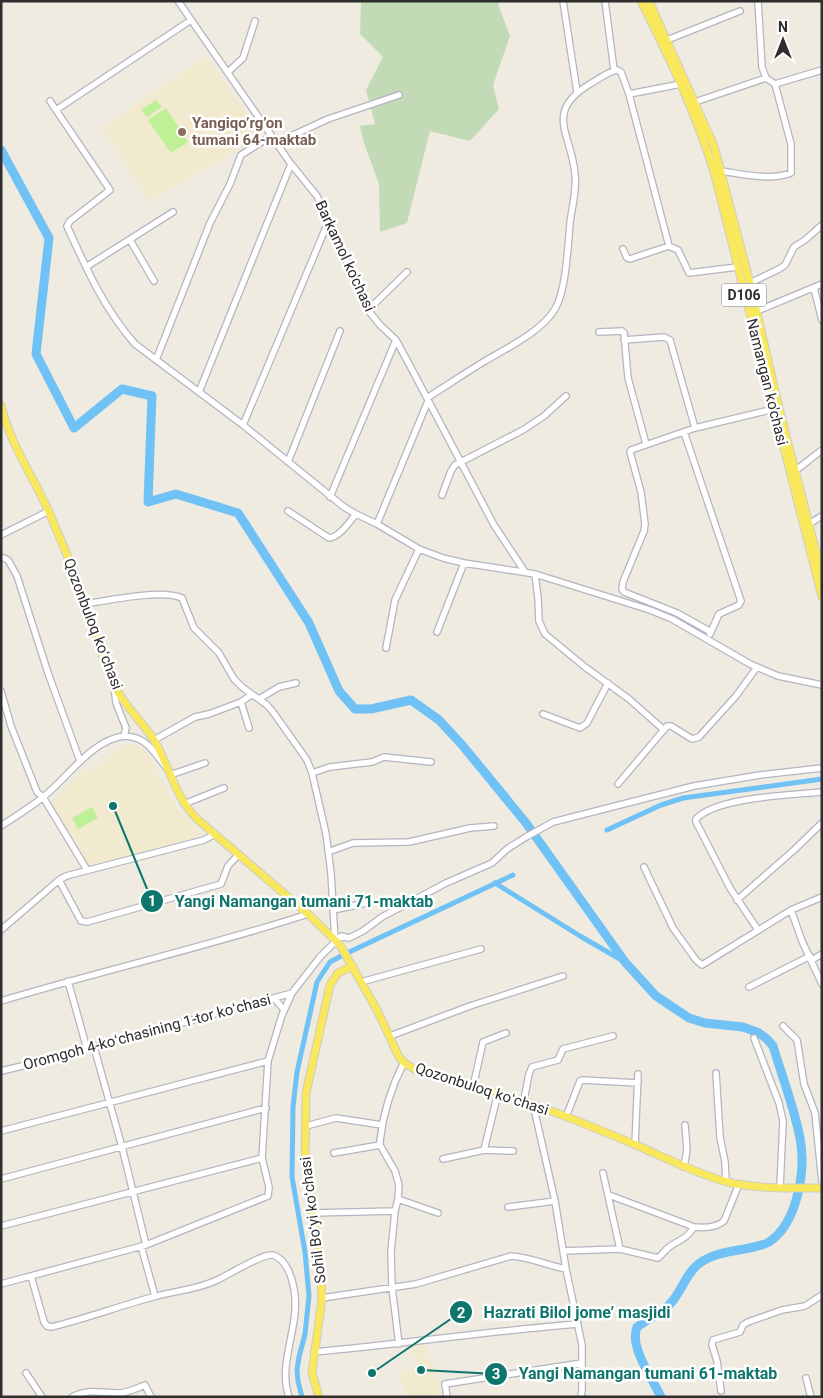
<svg xmlns="http://www.w3.org/2000/svg" width="823" height="1398" font-family="Roboto,sans-serif">
	<style>
		.education { fill: #f1eacf }
		.cemetery { fill: #c3dab6 }
		.pitch { fill: #bef096 }
		.lines { fill: none; stroke-linecap: round; stroke-linejoin: round }
		.canal { stroke: #6fc1f6; stroke-width: 5 }
		.river { stroke: #6fc1f6; stroke-width: 9 }
		.minor-casing { stroke: #b4b4c2; stroke-width: 8 }
		.major-casing { stroke: #cdcdcd; stroke-width: 9 }
		.minor { stroke: #fff; stroke-width: 5.5 }
		.major { stroke: #f9e75c; stroke-width: 7 }
		.education-dot { fill: #8d6e63; stroke: #fff; stroke-width: 2 }
		.labels { text-anchor: middle; stroke-width: 5; stroke-linejoin: round; paint-order: stroke }
		.shield { fill: #fff; stroke: #6d6d6d; stroke-width: 1 }
		.shield-label { font-size: 14px; font-weight: bold; fill: #2e2e2e }
		.education-label { font-size: 15px; font-weight: bold; fill: #785e54; stroke: #fff; text-anchor: start }
		.street-label { font-size: 15px; fill: #2e2e2e; stroke: #fff }
		.leader { fill: none; stroke: #0f766e; stroke-width: 2 }
		.callout-dot { fill: #0f766e; stroke: #fff; stroke-width: 2 }
		.mark-label { font-size: 15px; text-anchor: middle; font-weight: bold; fill: #fff }
		.callout-label { font-size: 16px; text-anchor: middle; font-weight: bold; fill: #0f766e; stroke: #fff; stroke-width: 5; stroke-linejoin: round; paint-order: stroke }
	</style>
	<rect width="100%" height="100%" fill="#efebe0"/>
	<path class="education" d="M206,56L262,135L149,202L102,128Z
		M126,743L145,749L177,808L202,836L87,867L50,804L82,771L92,770Z
		M425,1344L443,1393L418,1397H406L399,1371L416,1368L412,1346Z"/>
	<path class="cemetery" d="M361,1H501L498,4L510,36L493,85L499,109L470,141L430,131L407,223L380,232L379,184L364,143L360,126L375,124L366,90L383,57L360,34Z"/>
	<path class="pitch" d="M156,100L162,107L147,117L141,110Z
		M166,108L188,142L171,153L148,120Z
		M92,807L98,818L78,829L72,818Z"/>
	<g class="lines">
		<path class="canal" d="M607,830L661,805L683,798L822,779
			M495,883L580,936L625,962
			M302,1397L298,1381L297,1370L299,1357L305,1334L309,1296L305,1252L292,1177L293,1107L297,1072L317,982L330,962L345,954L513,875"/>
		<path class="river" d="M1,150L49,238L36,354L74,428L122,389L152,396L148,502L176,494L238,513L309,623L339,691L355,709H371L411,700L439,720L463,746L526,823L625,962L656,996L689,1018L705,1023L743,1027L759,1033L767,1039L773,1046C782,1076 794,1107 800,1138C806,1169 798,1223 769,1242C765,1245 759,1245 754,1247C737,1251 714,1252 700,1263C686,1272 681,1294 669,1305C660,1314 647,1320 637,1327C629,1347 652,1378 661,1397"/>
		<defs>
			<path id="minor" d="M178,1L291,164L317,196L341,250L359,284L368,310L380,325L396,340L409,364L494,525L525,572
				M563,1L577,92
				M605,1L614,70
				M758,1L762,67L766,78L775,84
				M191,20L56,110L110,190L70,221L67,226C86,268 104,309 135,344L243,425L344,507L356,514L377,524L419,549L443,558L464,563L535,574L650,610L672,619L750,664L778,676L822,685
				M667,40L740,11
				M228,72L243,58L255,21
				M50,101L56,110
				M695,102L766,78
				M276,143L328,119L399,95
				M721,171C742,174 769,181 791,173V144L775,84L822,70
				M130,240L154,281
				M669,246L678,250L689,273L737,267
				M623,249L627,258L630,259L669,246L629,94
				M86,267L173,212
				M750,283L779,269L785,265L794,247L805,240L822,225
				M814,288L822,320
				M368,310L407,272
				M757,311L822,284
				M599,332L622,331L624,333L628,378L646,444
				M624,340L664,337L670,340L695,428
				M156,360L210,223L230,184L241,155L271,136
				M199,392L291,164
				M427,398C446,386 465,373 485,361C507,348 541,332 555,309C566,291 568,246 570,223C572,207 577,190 575,174C572,135 543,112 590,84C599,79 607,72 617,70L621,72L629,94L681,84
				M243,425L329,220
				M684,432L741,601L739,605L719,614L710,634
				M288,462L340,331
				M795,471L822,450
				M442,495L451,471L455,465L523,430L544,416L566,396
				M330,497L396,340
				M288,511L329,538C340,537 349,522 356,514
				M377,524L428,401
				M809,524L822,516
				M1,535L49,511
				M1,557L8,560L17,576L48,673L80,761
				M535,574L538,598L539,621L545,634L585,667L629,699L664,730
				M86,604C110,600 161,589 182,598L194,628L219,653L234,679L242,687L267,705L273,712L307,760L312,773L326,834L331,873L335,941
				M437,632L464,563
				M711,632L677,613L624,592L622,589L623,582L644,531L645,524L641,492L630,452L631,450L695,428L774,409
				M386,648L395,600L419,549
				M1,691L11,726L37,792L43,797L87,870
				M259,699L279,687L296,683
				M241,702L249,728
				M543,714L580,728L587,723L608,683
				M124,736C148,737 152,751 166,767
				M154,740L195,717L209,714L241,702L251,695
				M312,773L330,767L372,762L384,757L431,762
				M170,775L205,763
				M618,784L667,726H671L692,739L699,737L736,696L757,667
				M184,804L224,788
				M1,826C15,817 29,808 42,798C67,779 91,740 124,736L126,728L116,703L114,687
				M328,852L353,843L409,842L470,828L494,826
				M644,867L673,928L696,960L702,965L791,910L822,897
				M59,880L81,921L87,922L221,884L228,866L239,854
				M737,900L794,850L822,823
				M333,910L366,903
				M791,910L802,941L822,984
				M1,930L59,880L66,876L204,840L215,834
				M758,930L730,888L696,822V819C716,797 791,795 822,792
				M812,960L822,954
				M68,981L87,1049
				M361,982L481,949
				M749,987L810,956
				M274,998L284,1010
				M1,1001C103,970 207,947 308,914
				M783,1026L797,1040L804,1084L815,1113L822,1182
				M390,1036L470,1006L563,976
				M754,1038L779,1103L783,1121L780,1187
				M94,1047L122,1147L146,1245
				M1,1071L35,1063L292,993
				M716,1073L720,1137L725,1162L726,1181
				M473,1087L483,1042L506,1033
				M524,1100L529,1074L532,1067L558,1060L563,1049L613,1036
				M533,1104L555,1201L566,1269L582,1345V1390L581,1397
				M566,1117L580,1081L582,1080L638,1083
				M306,1126L336,1118L382,1125
				M1,1131L268,1061
				M635,1145L638,1074
				M484,1150L498,1093
				M334,1153L380,1145
				M443,1159L484,1150L513,1151
				M684,1167L687,1150L685,1125
				M603,1173L620,1249
				M1,1179L266,1108
				M609,1195L694,1227C704,1228 716,1228 724,1221L739,1184
				M398,1199L438,1213
				M508,1207L555,1201
				M312,1213L395,1211
				M1,1226L262,1158
				M141,1246L155,1296
				M563,1251L620,1249L658,1258C662,1255 665,1250 669,1247C680,1239 686,1240 694,1227
				M31,1276L44,1322L47,1326L51,1327C85,1319 119,1306 153,1297C174,1291 195,1290 215,1281C227,1276 263,1253 273,1255C286,1259 292,1277 294,1289C301,1326 277,1362 289,1397
				M1,1284L146,1245L268,1196L269,1187L262,1158L268,1061L282,1015L292,993L320,957L341,936L349,938L363,931L382,917L446,883L492,863L507,849L526,837L553,822L694,786L760,775L822,768
				M322,1298L416,1284L511,1256C529,1257 547,1265 566,1269
				M399,1344L392,1288L391,1252L395,1211L398,1199L399,1185L395,1171L380,1145V1141C383,1113 391,1088 404,1062
				M314,1352C402,1344 490,1331 578,1324
				M26,1373L42,1397
				M806,1378L811,1397
				M721,1391L717,1361L712,1345L713,1340L740,1332L743,1325L748,1322L782,1310L805,1306L822,1295
				M72,1397C91,1388 100,1393 119,1393C128,1393 137,1388 145,1385L151,1397
				M447,1397L445,1384L582,1363"/>
			<path id="major" d="M641,1C669,57 696,113 714,172L822,597
				M649,1L714,146L750,283L779,408L822,575
				M1,405C10,444 33,476 49,512C62,543 76,575 87,607C96,632 102,661 114,685C124,706 142,721 154,740C170,767 175,797 197,819L308,914L340,945L377,1010L399,1057C413,1076 460,1083 483,1089C535,1103 586,1124 636,1145C666,1158 695,1173 727,1182C758,1189 790,1188 822,1188
				M319,1397L312,1373L322,1298L320,1261L305,1162L306,1093L330,985L338,973L353,966"/>
		</defs>
		<use href="#minor" class="minor-casing"/>
		<use href="#major" class="major-casing"/>
		<use href="#minor" class="minor"/>
		<use href="#major" class="major"/>
	</g>
	<circle class="education-dot" cx="182" cy="132" r="5"/>
	<g class="labels">
		<rect class="shield" x="721.5" y="283.5" width="45" height="23" rx="4"/>
		<g class="shield-label">
			<text x="744" y="300">D106</text>
		</g>
		<g class="education-label">
			<text x="192" y="128">Yangiqo’rg’on<tspan x="192" dy="17">tumani 64-maktab</tspan></text>
		</g>
		<g class="street-label">
			<text transform="translate(345 256) rotate(65)" y="5">Barkamol ko'chasi</text>
			<text transform="translate(767 382) rotate(76)" y="5">Namangan ko'chasi</text>
			<text transform="translate(93 624) rotate(69)" y="5">Qozonbuloq koʻchasi</text>
			<text transform="translate(147 1032) rotate(-15)" y="5">Oromgoh 4-koʻchasining 1-tor koʻchasi</text>
			<text transform="translate(482 1089) rotate(18)" y="5">Qozonbuloq koʻchasi</text>
			<text transform="translate(313 1220) rotate(-97)" y="5">Sohil Boʻyi koʻchasi</text>
		</g>
	</g>
	<path class="leader" d="M113 806L152 901M372 1373L461 1312M421 1370L496 1374"/>
	<g class="callout-dot">
		<circle cx="113" cy="806" r="5"/>
		<circle cx="372" cy="1373" r="5"/>
		<circle cx="421" cy="1370" r="5"/>
		<circle cx="152" cy="901" r="12"/>
		<circle cx="461" cy="1312" r="12"/>
		<circle cx="496" cy="1374" r="12"/>
	</g>
	<g class="mark-label">
		<text x="152" y="906">1</text>
		<text x="461" y="1318">2</text>
		<text x="496" y="1379">3</text>
	</g>
	<g class="callout-label">
		<text x="304" y="907">Yangi Namangan tumani 71-maktab</text>
		<text x="577" y="1318">Hazrati Bilol jome’ masjidi</text>
		<text x="648" y="1379">Yangi Namangan tumani 61-maktab</text>
	</g>
	<rect width="823" height="1398" fill="none" stroke="#2e2e2e" stroke-width="5"/>
	<g transform="translate(783 40)" stroke="#ffffff" stroke-width="4" paint-order="stroke">
	<path d="M0-4L9 19L0 12L-9 19Z" fill="#2e2e2e"/>
	<text y="-8" font-size="14" font-weight="bold" text-anchor="middle" fill="#2e2e2e">N</text>
	</g>
</svg>
